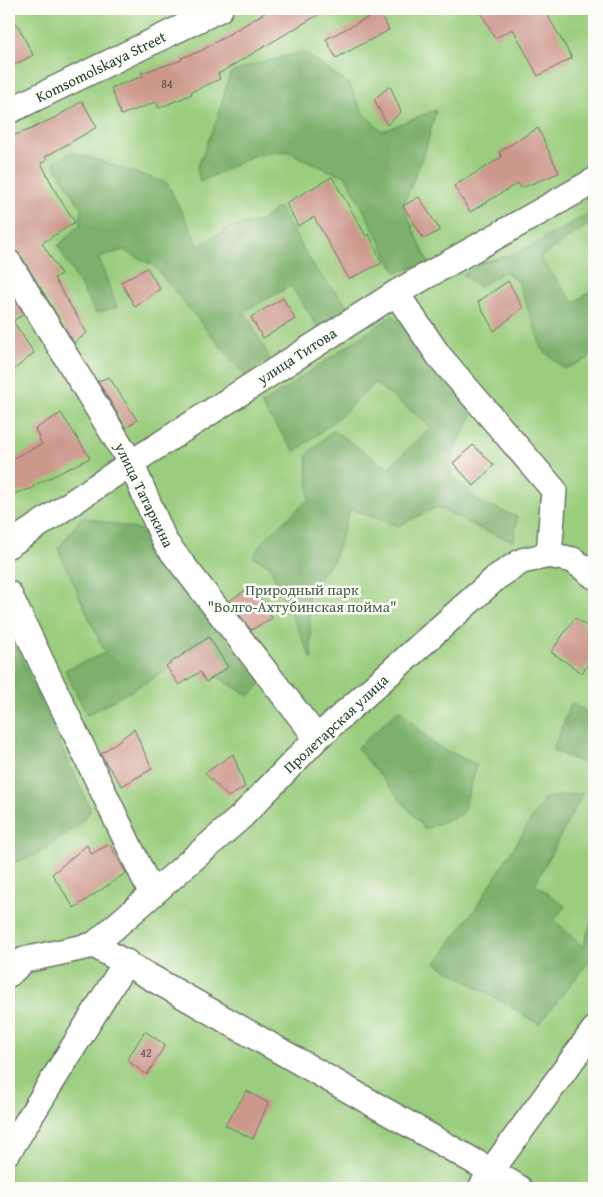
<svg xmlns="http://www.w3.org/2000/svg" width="603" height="1197" font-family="'Gentium Book Plus',serif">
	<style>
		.green { fill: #9acd7d; stroke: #5c8558 }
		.forest { fill: #7bb06c; stroke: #4d7650 }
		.building { fill: #cd988c }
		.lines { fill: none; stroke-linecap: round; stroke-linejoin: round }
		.minor-casing { stroke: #687766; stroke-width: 28 }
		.minor { stroke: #fff; stroke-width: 25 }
		.labels { text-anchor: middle; stroke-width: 5; stroke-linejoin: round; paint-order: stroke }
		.number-label { font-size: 12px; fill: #4a544a }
		.street-label { font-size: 15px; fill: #1f3d34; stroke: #fdfcf7 }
		.park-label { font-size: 15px; fill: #3e6146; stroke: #fdfcf7 }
	</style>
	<rect width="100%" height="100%" fill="#fdfcf7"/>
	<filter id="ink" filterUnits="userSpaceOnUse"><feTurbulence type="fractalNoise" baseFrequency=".02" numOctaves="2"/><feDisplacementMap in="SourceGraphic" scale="10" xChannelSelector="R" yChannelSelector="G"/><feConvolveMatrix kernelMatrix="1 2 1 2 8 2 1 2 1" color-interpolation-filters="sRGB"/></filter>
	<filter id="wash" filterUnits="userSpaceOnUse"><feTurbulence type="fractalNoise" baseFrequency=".0096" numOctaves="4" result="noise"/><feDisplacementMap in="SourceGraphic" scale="20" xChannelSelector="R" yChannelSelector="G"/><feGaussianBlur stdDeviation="1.12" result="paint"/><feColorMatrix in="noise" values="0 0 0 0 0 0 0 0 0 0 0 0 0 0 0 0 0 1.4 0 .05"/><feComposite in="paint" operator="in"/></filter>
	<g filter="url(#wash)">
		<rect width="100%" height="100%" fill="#efe2c3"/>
		<path class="green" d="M9,9H594V1188H9Z"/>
		<path class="forest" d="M303,52L349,84L363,113L382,131L436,110L426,148L403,206L429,264L396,272L346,176L328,170L286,151L255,155L200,182L197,168L217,120L230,73L262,62Z
			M72,152L167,183L199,246L231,227L259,222L279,207L316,270L349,307L319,328L291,286L244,311L270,358L245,376L154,266L123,250L98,257L117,307L96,313L58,246L80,225L82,209L53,163Z
			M594,211V221L540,257L574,303L594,288V348L588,359L564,369L542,349L519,283L505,271L479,287L463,275L483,262L518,253Z
			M393,315L442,370L472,416L455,449L450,474L480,502L517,517L514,541L485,531L437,507L398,526L350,509L334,559L308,591L312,660L269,565L253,557L265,539L309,499L307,455L333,430L388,468L432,427L375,383L339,417L295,452L261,405Z
			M82,517L140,530L195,602L262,683L249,696L188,659L87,715L65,670L105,653L58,549Z
			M9,626L29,676L91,811L77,826L41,852L9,865Z
			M571,703L594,716V768L553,750Z
			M399,710L435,745L477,765L462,814L425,829L357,748Z
			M583,793L535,884L565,906L554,920L583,947L592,920H594V955L539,1024L436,963L477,906L545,798Z"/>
		<g id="blocks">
			<path class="building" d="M9,9L33,55L9,68Z
				M271,9H328L218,74L220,79L191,92L192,94L159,108L156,102L121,115L111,88L143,76L141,73L182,60L181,58L201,51Z
				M479,9H544L572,58L538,76L513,29L495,38Z
				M379,12L389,30L336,58L326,39Z
				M390,86L401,112L387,125L374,99Z
				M82,101L97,127L45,157L47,160L41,163L58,196L75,222L42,243L61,274L54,278L87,333L74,343L21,256L15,250L9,249V137L29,130L58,116Z
				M538,128L559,173L521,188L518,183L470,212L454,186L502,157L499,152Z
				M332,177L366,236L369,234L382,263L349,279L314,217L298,226L286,203Z
				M419,197L440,230L424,239L403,206Z
				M147,268L160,289L135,307L121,282Z
				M508,281L523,308L494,331L478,302Z
				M9,290L24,314L13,321L34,353L9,374Z
				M283,298L295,319L263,338L251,317Z
				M109,377L137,420L126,428L98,381Z
				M61,413L90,458L33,486L34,488L9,495V460L42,444L35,429Z
				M473,445L494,465L474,486L453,463Z
				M252,586L272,618L251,630L229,601Z
				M575,618L594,631V655L582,673L551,652Z
				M209,637L228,667L206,682L200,672L179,685L166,666Z
				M134,729L152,769L122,786L106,763L101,754Z
				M233,754L245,787L228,797L205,773Z
				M110,844L126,873L74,908L52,874L87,845L91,854Z
				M145,1031L165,1045L147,1075L127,1060Z
				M247,1091L268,1103L253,1139L225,1125Z"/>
		</g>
	</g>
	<g filter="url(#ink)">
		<use href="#blocks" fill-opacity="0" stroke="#687766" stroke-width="1"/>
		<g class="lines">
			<defs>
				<path id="minor" d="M9,111L220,9
					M9,263L131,463L165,542L317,738
					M396,293L439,356L554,490L549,555
					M9,545L131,463L396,293L594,181
					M9,594L152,894
					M94,945L241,817L317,738L497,577L522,561L549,555L573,560L594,576
					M9,974L24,960L94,945L491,1171L519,1188
					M9,1151L126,962
					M481,1188L491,1171L594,1030"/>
			</defs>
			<use href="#minor" class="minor-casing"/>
			<use href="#minor" class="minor"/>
		</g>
	</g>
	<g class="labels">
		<g class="number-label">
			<text x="167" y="88">84</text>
			<text x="146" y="1057">42</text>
		</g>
		<g class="street-label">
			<text transform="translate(101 67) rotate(-26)" y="5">Komsomolskaya Street</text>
			<text transform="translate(297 356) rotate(-33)" y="5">улица Титова</text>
			<text transform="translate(144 495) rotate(64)" y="5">улица Татаркина</text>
			<text transform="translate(336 724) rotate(-43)" y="5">Пролетарская улица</text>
		</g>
		<g class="park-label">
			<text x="302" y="595">Природный парк<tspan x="302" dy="17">"Волго-Ахтубинская пойма"</tspan></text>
		</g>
	</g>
	<rect width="603" height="1197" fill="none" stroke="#fdfcf7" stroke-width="30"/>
</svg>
